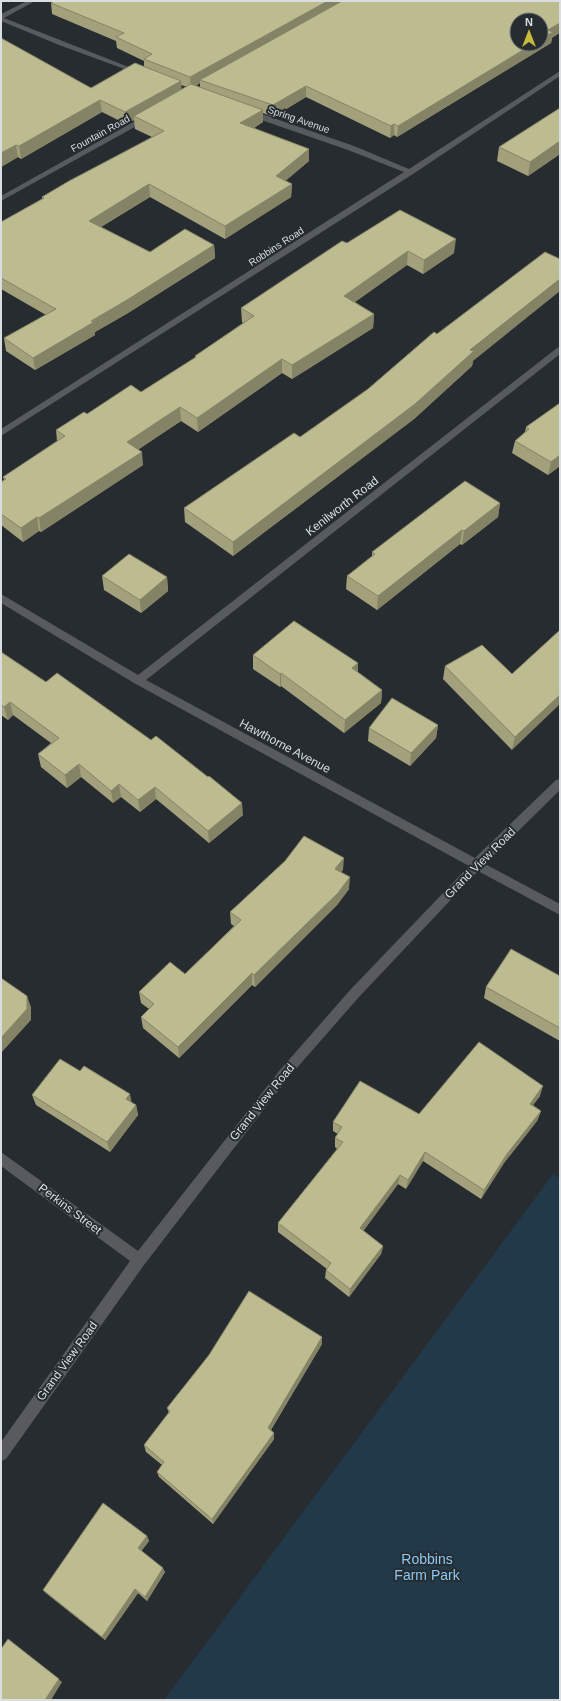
<svg xmlns="http://www.w3.org/2000/svg" width="561" height="1701" font-family="Helvetica,sans-serif">
	<style>
		.green { fill: #223949 }
		.lines { fill: none; stroke-linecap: round; stroke-linejoin: round }
		.minor { fill: #585b5e; fill-rule: evenodd }
		.wall { fill: #a3a17c; fill-rule: evenodd }
		.shaded-wall { fill: #848365 }
		.building { fill: #bdbb90; stroke: #848365 }
		.labels { text-anchor: middle; stroke-width: 4; stroke-linejoin: round; paint-order: stroke }
		.far-street-label { font-size: 10px; fill: #dadee1; stroke: #262c30 }
		.street-label { font-size: 12px; fill: #dadee1; stroke: #262c30 }
		.near-park-label { font-size: 14px; fill: #8ac8f4; stroke: #262c30 }
	</style>
	<rect width="100%" height="100%" fill="#262c30"/>
	<path class="green" d="M553,1174L560,1179V1700H164Z"/>
	<g class="lines">
		<path class="minor" d="M27,1H35L4,18L144,73L138,74L59,45L1,21V14Z
			M560,71V76L413,174L1,436V429L404,172L348,150L247,115V111H253L354,146L409,169Z
			M144,116H150L151,118L1,201V196Z
			M560,347V354L146,680L475,858L556,780L560,779V790L485,864L560,904V915L478,871L359,997L288,1078L144,1265L6,1459L1,1461V1442L130,1261L1,1166V1152L138,1251L280,1070L351,989L469,866L134,683L1,603V594L138,675L557,348Z"/>
	</g>
	<path class="wall" d="M51,3L552,38L551,43L397,137L394,135L390,138L306,97L273,117L263,113V122L254,128L309,149V161L285,181L292,184L291,197L225,239L150,197L101,227L150,252L214,245L215,258L128,313L95,332V335L35,370L6,351L4,338L46,315L1,289V222L42,199V197L152,137L135,129L134,120L126,124L102,112L21,159L18,157L1,167V38L91,88L144,67V61L117,48L116,41L52,14ZM200,83V87L196,86ZM181,85L187,87L181,90Z
		M560,108V154L528,176L497,161L499,147Z
		M347,243L454,253L423,274L407,265L355,302L374,314L373,328L292,379L282,373L198,432L181,421L138,449L143,465L41,532L39,531L23,542L1,525V482L4,480L3,477L57,441L56,430L87,414L141,392L195,358V356L243,323L242,322L241,308Z
		M473,361L472,366L414,419L233,556L185,522L184,508L300,437Z
		M560,403V466L548,475L512,453L515,441L525,432L526,427Z
		M500,503L498,517L462,545L460,544L377,610L346,589L347,576L372,556V552Z
		M102,576L167,577L168,591L141,613L104,590Z
		M560,630L512,750L443,679L445,666L512,674Z
		M1,652L243,815L209,843L156,799L140,812L121,797L113,803L81,777L67,788L41,767L38,754L51,743L13,715L8,720L1,715Z
		M253,655L358,663V672L382,690L381,703L344,733L281,686L280,687L253,669Z
		M438,725L436,738L410,766L368,741L369,728Z
		M343,870L341,872L349,889L337,905L255,987L252,985L179,1058L143,1028L141,1017L149,1009L141,1003L139,992L185,974L234,926L231,924L230,912Z
		M560,976V1041L484,998L486,987Z
		M32,1095L132,1103L136,1105L138,1115L110,1152L36,1105Z
		M540,1096L533,1105L541,1111L537,1121L504,1163L481,1199L423,1161L406,1189L398,1184L363,1231L383,1246L381,1254L349,1297L325,1278L326,1270L327,1269L278,1232V1223L337,1149L335,1147V1138L338,1134L333,1131V1122L419,1114Z
		M322,1344L271,1430L274,1433V1439L213,1524L159,1477L157,1472L162,1465L146,1452L144,1445L169,1413L167,1408Z
		M147,1536L149,1541L141,1551L165,1572L147,1601L138,1593L105,1640L47,1594L43,1590Z"/>
	<path class="shaded-wall" d="M328,1H347L200,80V83L191,88L190,77Z
		M560,23V33L552,38L551,43L397,137L398,126L533,44H541V39L548,30Z
		M181,81L182,93L134,116V120L126,124L125,112Z
		M306,86V97L273,117V105Z
		M100,100L102,112L21,159L19,146Z
		M263,110V122L241,135L240,123Z
		M394,124V135L390,138L391,126Z
		M560,141V154L528,176L530,162Z
		M16,145L18,157L1,167V153Z
		M309,149V161L276,189V176Z
		M149,184L150,197L90,233L89,221Z
		M292,184L291,197L225,239V226Z
		M456,239L454,253L423,274L424,260Z
		M214,245L215,258L128,313L95,332V335L35,370L33,358Z
		M408,251L407,265L343,310L344,296Z
		M560,279V291L473,361L472,366L414,419L233,556V542L470,350Z
		M374,314L373,328L292,379V365Z
		M282,359V373L198,432L197,418Z
		M180,407L181,421L129,456L127,442Z
		M142,452L143,465L41,532L39,518Z
		M560,455V466L548,475L551,462Z
		M500,503L498,517L462,545L464,531Z
		M37,517L39,531L23,542L21,528Z
		M462,530L460,544L377,610L378,596Z
		M167,577L168,591L141,613L140,600Z
		M358,663V676L352,668Z
		M281,673V686L280,687V674Z
		M382,690L381,703L344,733L345,720Z
		M560,695V704L512,750L515,737Z
		M10,702L13,715L8,720L4,707Z
		M438,725L436,738L410,766L411,753Z
		M79,764L81,777L67,788L65,775Z
		M119,784L121,797L113,803L111,791Z
		M155,787L156,799L140,812L138,800Z
		M242,803L243,815L209,843L208,831Z
		M344,858L343,870L334,881L335,869Z
		M350,877L349,889L337,905L255,987L254,975Z
		M252,973V985L179,1058L178,1047Z
		M27,996L31,1007V1020L1,1053V1038Z
		M543,1086L540,1096L527,1113L530,1104Z
		M130,1094L132,1104L126,1099Z
		M136,1105L138,1115L110,1152L107,1142Z
		M541,1111L537,1121L504,1163L481,1199L484,1190L507,1154Z
		M425,1152L423,1161L406,1189L408,1180Z
		M400,1175L398,1184L359,1237L360,1228Z
		M383,1246L381,1254L349,1297L350,1289Z
		M322,1337V1344L268,1434V1428Z
		M274,1433V1439L213,1524L212,1519Z
		M147,1536L149,1541L140,1553L138,1548Z
		M163,1568L165,1572L147,1601L145,1597Z
		M135,1589L138,1593L105,1640L102,1637Z
		M8,1639L62,1682L51,1700H45Z"/>
	<path class="building" d="M54,1H328L190,77L144,59L152,54L116,37L124,33L51,3Z
		M342,1H560V23L548,30L553,32L541,39V20H517V44H533L398,126L394,124L391,126L306,86L273,105L200,80Z
		M1,38L91,88L135,63L181,81L125,112L100,100L19,146L16,145L1,153Z
		M191,84L263,110L240,123L309,149L276,176L292,184L225,226L149,184L89,221L150,252L185,229L214,245L127,300L91,321L94,322L33,358L4,338L56,309L1,278V222L44,198L42,197L69,181L164,131L134,116Z
		M560,108V141L530,162L499,147Z
		M400,210L456,239L424,260L408,251L344,296L374,314L292,365L282,359L197,418L180,407L127,442L142,452L39,518L37,517L21,528L1,514V482L6,479L3,477L65,436L56,430L84,412L87,414L131,385L141,392L196,357L195,356L254,316L241,308L342,241L347,243Z
		M545,252L560,259V279L470,350L474,351L415,404L233,542L184,508L294,433L300,437L368,389L434,332L437,334Z
		M560,403V455L551,462L515,441L529,429L526,427Z
		M465,481L500,503L464,531L462,530L378,596L347,576L375,554L372,552Z
		M129,554L167,577L140,600L102,576Z
		M294,621L358,663L352,668L382,690L345,720L281,673L280,674L253,655Z
		M560,630V695L515,737L445,666L482,645L512,674Z
		M1,652L46,682L57,673L151,740L156,736L208,777L209,776L242,803L208,831L155,787L138,800L119,784L111,791L79,764L65,775L38,754L59,738L10,702L4,707L1,704Z
		M392,698L438,725L411,753L369,728Z
		M304,836L344,858L335,869L350,877L338,893L254,975L252,973L178,1047L141,1017L154,1004L139,992L170,962L185,974L241,920L230,912L285,861Z
		M511,949L560,976V1028L486,987Z
		M1,978L27,996V1009L1,1038Z
		M479,1042L543,1086L530,1104L541,1111L507,1154L484,1190L425,1152L408,1180L400,1175L360,1228L383,1246L350,1289L326,1270L331,1263L278,1223L343,1142L335,1138L342,1127L333,1122L360,1081L419,1114Z
		M60,1059L80,1071L84,1066L130,1094L126,1099L136,1105L107,1142L32,1095Z
		M249,1291L322,1337L268,1428L274,1433L212,1519L157,1472L164,1462L144,1445L170,1411L167,1408L209,1355Z
		M103,1503L147,1536L138,1548L163,1568L145,1597L135,1589L102,1637L43,1590Z
		M8,1639L59,1679L45,1700H1V1649Z"/>
	<g class="labels">
		<g class="far-street-label">
			<text transform="translate(299 119) rotate(19)" y="4">Spring Avenue</text>
			<text transform="translate(100 133) rotate(-29)" y="4">Fountain Road</text>
			<text transform="translate(276 246) rotate(-33)" y="4">Robbins Road</text>
		</g>
		<g class="street-label">
			<text transform="translate(342 506) rotate(-38)" y="4">Kenilworth Road</text>
			<text transform="translate(285 746) rotate(28)" y="4">Hawthorne Avenue</text>
			<text transform="translate(480 863) rotate(-45)" y="4">Grand View Road</text>
			<text transform="translate(262 1102) rotate(-51)" y="4">Grand View Road</text>
			<text transform="translate(70 1209) rotate(37)" y="4">Perkins Street</text>
			<text transform="translate(67 1361) rotate(-54)" y="4">Grand View Road</text>
		</g>
		<g class="near-park-label">
			<text x="427" y="1564">Robbins<tspan x="427" dy="16">Farm Park</tspan></text>
		</g>
	</g>
	<rect width="561" height="1701" fill="none" stroke="#dadee1" stroke-width="4"/>
	<g transform="translate(529 32)"><circle r="19" fill="#262c30" stroke="#6e7377"/>
	<path d="M0-3L7 15L0 10L-7 15Z" fill="#c5bc3d"/>
	<text y="-6" font-size="11" font-weight="bold" text-anchor="middle" fill="#dadee1">N</text>
	</g>
</svg>
